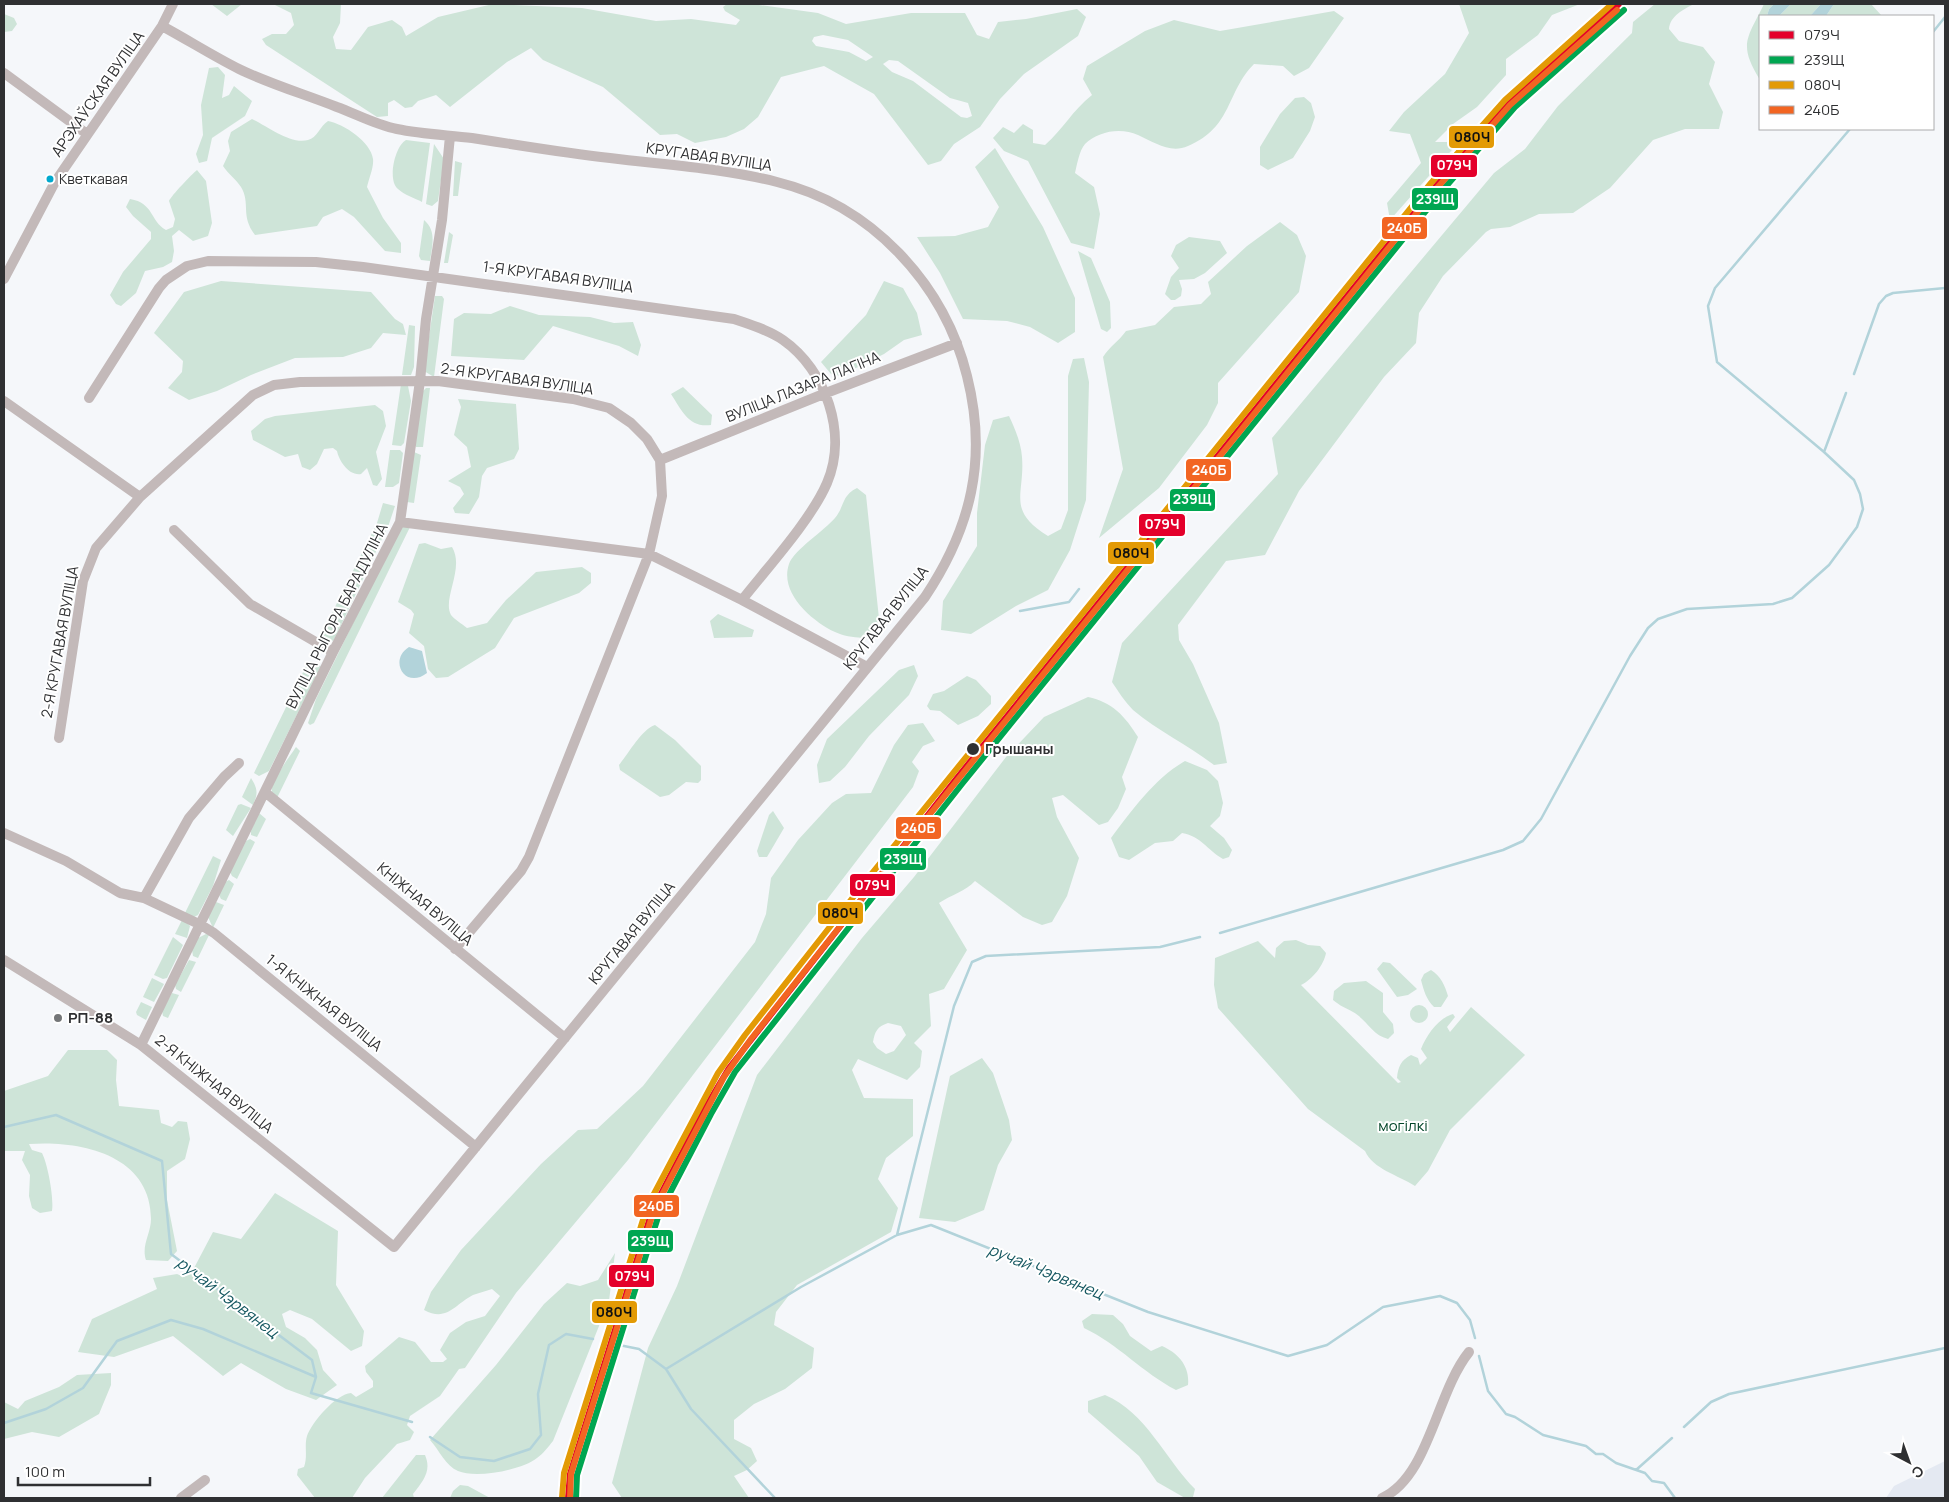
<svg xmlns="http://www.w3.org/2000/svg" width="1949" height="1502" font-family="Manrope,sans-serif">
	<style>
		.built { fill: #e4e9f2 }
		.green { fill: #cee4d8; fill-rule: evenodd }
		.water { fill: #b2d3da }
		.lines { fill: none; stroke-linecap: round; stroke-linejoin: round }
		.stream { stroke: #b2d3da; stroke-width: 2.5 }
		.street { stroke: #c3b9b9; stroke-width: 10 }
		.rail-1-casing { stroke: #fff; stroke-width: 10 }
		.rail-2-casing { stroke: #fff; stroke-width: 10 }
		.rail-3-casing { stroke: #fff; stroke-width: 10 }
		.rail-4-casing { stroke: #fff; stroke-width: 10 }
		.rail-1 { stroke: #e4002b; stroke-width: 6 }
		.rail-2 { stroke: #00a651; stroke-width: 6 }
		.rail-3 { stroke: #e39a05; stroke-width: 6 }
		.rail-4 { stroke: #f26522; stroke-width: 6 }
		.bus-dot { fill: #00a9ce; stroke: #fff; stroke-width: 2 }
		.stop-dot { fill: #2f3032; stroke: #fff; stroke-width: 2 }
		.poi-dot { fill: #747678; stroke: #fff; stroke-width: 2 }
		.labels { text-anchor: middle; stroke-width: 4; stroke-linejoin: round; paint-order: stroke }
		.bus-label { font-size: 14px; fill: #2f3032; stroke: #fff; text-anchor: start }
		.street-label { font-size: 15px; fill: #2f3032; stroke: #fff }
		.stop-label { font-size: 15px; font-weight: bold; fill: #2f3032; stroke: #fff; text-anchor: start }
		.poi-label { font-size: 15px; font-weight: bold; fill: #2f3032; stroke: #fff; text-anchor: start }
		.park-label { font-size: 15px; fill: #004427; stroke: #fff }
		.water-label { font-size: 16px; font-style: italic; fill: #165861; stroke: #fff }
		.line-badge { stroke: #fff; stroke-width: 2 }
		.badge-label { font-size: 14px; text-anchor: middle; font-weight: bold; fill: #fff }
		.pale-badge-label { font-size: 14px; text-anchor: middle; font-weight: bold; fill: #111 }
	</style>
	<rect width="100%" height="100%" fill="#f5f7fa"/>
	<path class="built" d="M1945,1461V1498H1886L1894,1486Z"/>
	<path class="green" d="M211,4H242L227,16Z
		M273,4H341L340,23L333,37L336,49L351,50L368,27L392,20L402,27L406,36L438,17L493,4L582,8L656,21L691,19L736,25L740,20L725,11L723,7L727,4H752L818,13L846,24L911,13H965L977,35L989,39L998,22L1026,19L1077,9L1086,17L1078,36L1024,74L1000,99L980,127L954,144L941,161L928,165L874,94L824,66L781,77L758,117L744,129L726,137L695,143L677,134L660,135L603,87L543,60L531,48L507,62L450,107L436,95L418,101L412,107L405,108L394,100L388,103V116L377,117L266,45L262,39L272,34H286L294,25L291,13ZM823,35L848,40L873,57L866,61L849,52L816,46L812,41L814,37ZM889,60L898,61L950,98L968,103L972,116L967,118L961,117L913,81L892,72L883,64Z
		M1459,4H1580L1552,15L1538,35L1506,59V75L1477,107L1453,124L1435,142H1459L1390,220L1387,203L1421,163L1410,134L1389,131L1404,112L1445,74L1469,33Z
		M1655,4H1694C1684,9 1670,16 1669,29L1679,41L1703,47L1715,62L1709,84L1723,112L1719,129H1685L1653,140L1610,188L1573,213L1539,214L1510,227L1491,229L1486,232L1443,276L1419,313L1416,343L1384,377L1299,491L1265,555L1226,561L1178,625L1179,640L1193,664L1219,723L1227,763L1214,765C1188,745 1158,731 1133,710C1125,702 1118,691 1112,682L1122,643L1278,474L1272,438L1494,173L1525,149L1558,106L1632,33L1633,22Z
		M1764,4H1774L1769,9L1767,16H1760V80C1738,44 1747,39 1764,4Z
		M1791,4H1821L1810,16H1779Z
		M1834,4H1871L1882,16H1826Z
		M1334,11L1344,18L1309,68L1294,76L1283,66L1254,64C1226,92 1233,127 1188,146C1170,154 1154,142 1138,135C1121,127 1098,131 1085,144C1079,151 1077,165 1075,173L1094,187L1100,214L1094,249L1071,243L1028,161L1004,151L993,138L1003,127L1014,133L1023,124L1033,130V143L1045,145C1064,128 1072,111 1092,95L1083,79L1087,66L1145,31L1174,20L1220,31Z
		M4,14L14,18L17,24L12,31L4,32Z
		M218,67L225,75L222,98L229,95L234,86L252,101L245,116L212,138L207,161L199,163L196,154L203,135L201,105L209,68Z
		M1304,97L1311,103L1315,117L1310,131L1293,158L1268,170L1260,165V147L1280,114L1295,98Z
		M252,119C267,126 291,145 308,140C317,138 320,126 328,121C344,124 371,142 373,159C374,167 369,178 367,187L383,218L401,243V253L385,251L354,217L342,209L323,217L317,226L255,235C240,215 251,204 241,187C236,179 228,174 223,166L230,151L228,141L231,132Z
		M406,140L430,143L422,202C415,198 404,195 398,189C387,180 395,146 406,140Z
		M434,144L444,159L438,201L432,206L426,204Z
		M995,148L1043,227L1075,298V332L1058,343L1030,327L1007,321L963,319L940,273L917,237L955,236L988,227L999,207L975,167Z
		M455,161L462,163L458,196H453Z
		M197,170L206,181L212,223L208,236L193,241L179,230L172,236L174,251L172,262L163,267L145,271L136,293L121,306L116,304L110,295L123,272L151,239V232L133,216L126,207L130,199C154,203 150,221 166,230L173,227L175,219L169,201C171,196 192,174 197,170Z
		M424,220C437,231 432,246 430,261L421,260L419,256Z
		M1280,222L1297,235L1306,256L1299,292L1218,383V403L1207,425L1159,488L1099,538L1123,469L1103,357C1109,347 1119,341 1126,331L1155,325L1174,307L1201,304L1211,294L1208,282L1247,246Z
		M449,232L453,235L448,263H444Z
		M1189,237L1220,241L1227,253L1205,273L1194,279L1179,280L1182,289L1181,296L1175,300H1171L1165,294L1171,277L1179,268L1171,256L1176,245Z
		M1078,251L1091,258L1110,302L1111,328L1107,332L1101,329Z
		M221,281L371,292L395,319L403,324L406,335L383,333L371,348L343,357L295,358L251,375L217,391L189,400L168,388L182,372L183,361L154,333L184,292Z
		M884,281L903,288L917,313L922,335L904,340L884,354L840,376L831,374L821,362L866,315Z
		M435,296H442L444,299L434,377L424,371Z
		M510,306L539,315L590,317L614,323L633,322L641,345L638,356L619,346L553,326L524,360L451,356L454,319L464,313L491,314Z
		M409,325L415,326L414,367L411,375H402Z
		M1084,358L1089,382L1086,500L1070,550L1048,590L1016,606L971,634L941,630L943,601L977,546V513L985,445L993,420L1009,416C1015,429 1021,443 1022,457C1025,495 1006,510 1048,536L1061,529L1068,510V376L1073,359Z
		M401,384L408,386L411,401L404,443L401,446L392,445Z
		M683,387L712,415L711,425C689,428 682,411 671,394Z
		M426,388H430L423,447H416L414,444L423,391Z
		M458,399L516,404L519,449L514,459L487,468L482,476L479,497L469,514L455,513L453,508L464,494L460,487L448,481L471,467L467,447L454,435L461,407Z
		M375,405L383,411L386,426L376,452L382,479L377,486L373,485L367,468L361,474C349,476 339,461 337,451L333,448L324,449L317,464L310,470L302,467L298,454L285,457L253,440L251,431L265,419L275,416Z
		M390,450H400L403,453L399,483L393,487H385Z
		M414,452L421,455L414,503L407,502Z
		M857,488L866,495L880,628L862,638C853,637 843,636 835,632C812,621 779,593 789,564C794,550 825,530 835,518C845,506 841,496 857,488Z
		M383,503L395,506L389,524L334,640L325,644L318,641L377,523Z
		M411,525L314,723L310,725L308,723L316,699L399,529L404,526Z
		M425,543L441,549L452,547C465,568 442,599 451,615C454,619 462,624 467,628L487,623L506,600L536,572L582,567L591,573V583L579,593L514,618L495,648L448,677L436,678L428,669L424,646L409,633L414,614L411,610L398,602L419,544Z
		M718,614L754,630L752,637L714,638L710,621Z
		M311,661L321,666L269,771L259,776L254,773L308,662Z
		M914,665L918,676L909,695L869,736L845,767L830,781L819,783L817,765L827,739L899,670Z
		M967,676L976,680L991,696V704L978,716L958,725L940,711L930,710L927,706L933,694L944,691Z
		M1088,697C1112,702 1125,716 1138,737L1122,777L1126,789L1118,808L1108,822L1099,825L1063,795L1052,798L1057,817L1079,858L1067,896L1052,922L1042,925L1023,917L975,881C966,891 951,895 939,903L967,950L944,989L929,994L931,1026L914,1043L922,1051L920,1067L907,1080L858,1059L852,1070L864,1098L913,1099V1136L886,1158L878,1179L898,1208L891,1232L797,1285L776,1312L774,1325L814,1348L812,1368L785,1389L754,1404L734,1420V1439L751,1448L757,1461L747,1470L734,1476L749,1498H622L612,1483L648,1348L677,1286L757,1075L862,938L914,877L1006,757L1044,717ZM888,1023L901,1026L906,1035L894,1051L886,1054L877,1048L873,1042C875,1031 877,1027 888,1023Z
		M923,723L935,741L923,746L912,762L919,771L913,787L628,1160L516,1293L465,1368L459,1369L440,1396L410,1416L407,1425L414,1432L410,1440L397,1444L365,1478L352,1498H315L297,1475L298,1469L304,1467C308,1456 304,1446 307,1436C312,1422 336,1394 351,1393L356,1397L373,1387V1381L366,1372L365,1366L399,1337L415,1342L431,1362H443L447,1359L440,1350L450,1333L466,1322L485,1316L500,1296L492,1289C486,1291 479,1293 473,1295C454,1305 447,1322 424,1310L431,1292L461,1250L541,1164L578,1130L597,1129L643,1086L755,942L766,914L771,878L798,840L832,803L846,794L871,793L894,745L908,725Z
		M655,725L675,740L701,766V780L698,783L686,782L669,795L660,797L620,770L619,765C629,753 641,730 655,725Z
		M296,747L300,751L277,798C275,796 273,795 272,792C269,783 291,755 296,747Z
		M1185,761L1207,770L1218,781L1223,803L1220,816L1210,826L1224,838L1232,850L1229,857L1223,859C1206,849 1202,837 1182,833L1173,841L1155,843L1129,860L1119,857L1111,838C1132,810 1155,778 1185,761Z
		M251,778C258,789 258,794 253,805L242,797Z
		M241,804L251,808L233,836L226,830L238,805Z
		M773,811L784,828L767,857H759L757,851L769,815Z
		M259,813L266,819L257,837L251,835V831Z
		M250,839L255,842L237,879L232,876L230,872L246,841Z
		M213,856L221,860L213,886L198,915L194,917L184,915Z
		M229,880L234,884L226,901L221,899L219,895L225,882Z
		M216,902L224,905L213,928L208,917Z
		M183,918L190,926L187,938L175,934Z
		M206,934L209,935L198,958L193,956L192,950L198,938Z
		M173,937L183,945L167,978L163,979L154,975Z
		M1296,940L1308,945L1320,946L1326,953C1324,965 1312,980 1301,985L1398,1083L1401,1082L1397,1078C1398,1067 1401,1060 1411,1055L1418,1058L1420,1065L1427,1058L1421,1049C1426,1036 1438,1018 1453,1014L1455,1017L1447,1027L1450,1032L1471,1007L1525,1055L1450,1130L1428,1171L1415,1186C1398,1175 1373,1169 1365,1151L1308,1109L1218,1008L1214,985L1215,958L1258,941L1275,958L1276,948L1284,941Z
		M189,960L196,962L181,992L176,989L175,985Z
		M1383,962L1390,963L1417,989L1408,995L1397,997L1377,969Z
		M1431,970C1441,976 1445,986 1448,996L1441,1007H1434C1426,999 1424,991 1421,980L1424,974Z
		M152,978L164,984L154,1002L143,997Z
		M1366,981L1383,993V1012L1393,1024L1394,1033L1388,1039C1372,1035 1367,1020 1353,1012C1346,1008 1340,1006 1333,1000L1334,991L1344,983Z
		M172,993L179,995L168,1018L163,1016L162,1011Z
		M141,1002L152,1007L146,1020L137,1015L136,1012Z
		M1410 1014a9 9 0 1 1 18 0a9 9 0 1 1-18 0Z
		M68,1050H107L117,1060L116,1080L119,1106L159,1110L161,1123L172,1127L178,1121L187,1122L190,1139L185,1159L167,1171V1200L177,1251L168,1261L146,1260C141,1246 151,1233 151,1219C151,1155 81,1140 29,1144L32,1150L42,1153C48,1165 54,1198 52,1211L40,1213L32,1208L29,1196L30,1175L22,1160L25,1151H4V1091L48,1076Z
		M982,1058L993,1073L1009,1120L1012,1140L998,1165L984,1210L955,1222L919,1218L950,1076Z
		M275,1193L338,1231L336,1285L364,1331L362,1346L351,1351L312,1319L290,1310L282,1314L286,1327L305,1338L317,1350L323,1370L337,1385L316,1400L286,1389L241,1363L223,1376L173,1336L114,1357L78,1352L92,1319L157,1289L153,1278L177,1274L184,1277L193,1270L213,1232L241,1239Z
		M615,1253L609,1301L553,1441C548,1447 543,1454 537,1458C522,1470 476,1479 458,1471C446,1466 439,1450 430,1440L496,1365L544,1304L567,1283L580,1286L598,1280Z
		M1092,1314L1113,1315L1123,1324L1130,1336L1151,1351L1162,1346C1178,1353 1190,1366 1188,1385L1176,1390C1143,1373 1118,1344 1084,1328L1082,1321Z
		M111,1373V1385L99,1414L59,1437L32,1432L4,1439V1402L18,1409L25,1401L59,1387L77,1375Z
		M1105,1395C1146,1412 1165,1459 1195,1489L1193,1497L1185,1498L1157,1482L1139,1456L1088,1412V1401Z
		M416,1455H425C432,1471 423,1481 413,1494L414,1498H382Z
		M460,1485L468,1486L490,1498H450L453,1491Z"/>
	<path class="water" d="M1774,4H1791L1779,16H1767L1769,9Z
		M1821,4H1834L1826,16H1810Z
		M409,647L422,651L427,673C405,690 388,660 409,647Z"/>
	<g class="lines">
		<path class="stream" d="M1933,32L1945,17
			M1854,374L1879,304L1886,296L1893,293L1945,288
			M1824,452L1846,393
			M1020,611L1069,602L1079,589
			M1220,933L1503,850L1523,841L1541,819L1630,656L1648,628L1658,619L1687,609L1773,604L1792,598L1829,565L1857,527L1863,509L1860,494L1854,480L1824,452L1717,362L1708,306L1715,288L1850,129
			M4,1127L56,1115L162,1161L171,1254L312,1360L316,1377L311,1393L412,1422
			M897,1235L954,1006L972,962L986,956L1160,947L1200,937
			M619,1345L639,1349L666,1369L801,1287L897,1235L931,1225L1148,1312L1288,1356L1327,1345L1383,1307L1440,1296L1457,1303L1470,1320L1475,1338
			M1479,1356L1488,1391L1506,1414L1515,1417L1543,1435L1586,1446L1596,1454H1603L1616,1463L1645,1473L1652,1481L1664,1483L1675,1498
			M666,1369L691,1409L775,1498
			M4,1423L46,1409L83,1388L117,1341L171,1320L203,1329L316,1377
			M1684,1427L1711,1402L1729,1394L1945,1348
			M430,1437L460,1457L494,1461L530,1449L541,1435L538,1394L549,1345L566,1334L593,1339
			M1636,1470L1672,1438"/>
		<path class="street" d="M4,73L87,134
			M4,279L55,182L162,26L173,4
			M89,398L159,288L166,280L187,266L208,261L316,262L363,267L734,319C751,325 769,330 783,340C826,370 848,434 827,483C811,520 768,567 742,600
			M4,401L140,497
			M660,460L826,393L957,343
			M400,522L649,554L742,600L867,667
			M174,530L250,604L333,652
			M59,738L83,581L96,548L140,497L253,395L274,385L300,382L438,381L573,399L609,408L631,423L647,439L660,460L662,496L649,554L529,857L521,871L455,949
			M266,793L565,1038
			M4,833L66,861L120,893L144,898L201,925L214,933L476,1147
			M144,898L189,818L224,777L239,763
			M4,960L141,1045L394,1247L925,597C971,528 988,459 967,376C944,283 871,205 777,182C722,168 666,165 610,158C564,153 518,145 472,138C447,135 421,134 397,129C376,125 356,114 337,107C304,94 270,84 239,69C213,56 188,40 162,26
			M141,1045L333,652L400,522L420,381L426,319L442,220L450,136
			M181,1498L205,1480
			M1382,1498C1429,1477 1436,1393 1469,1352"/>
		<defs>
			<path id="rail-1" d="M568,1498L570,1474L652,1211L704,1110L729,1068L956,779L1436,186L1510,102L1619,4"/>
			<path id="rail-2" d="M576,1498L577,1475L659,1214L711,1114L735,1072L962,784L1442,191L1515,107L1624,10"/>
			<path id="rail-3" d="M562,1498L564,1473L647,1207L718,1073L745,1035L869,877L1431,183L1505,100L1612,4"/>
			<path id="rail-4" d="M570,1498L571,1474L654,1210L724,1077L751,1039L875,882L1437,188L1510,105L1617,10"/>
		</defs>
		<use href="#rail-1" class="rail-1-casing"/>
		<use href="#rail-2" class="rail-2-casing"/>
		<use href="#rail-3" class="rail-3-casing"/>
		<use href="#rail-4" class="rail-4-casing"/>
		<use href="#rail-1" class="rail-1"/>
		<use href="#rail-2" class="rail-2"/>
		<use href="#rail-3" class="rail-3"/>
		<use href="#rail-4" class="rail-4"/>
	</g>
	<circle class="bus-dot" cx="50" cy="179" r="4.5"/>
	<circle class="stop-dot" cx="973" cy="749" r="7"/>
	<circle class="poi-dot" cx="58" cy="1018" r="5"/>
	<g class="labels">
		<g class="bus-label">
			<text x="59" y="184">Кветкавая</text>
		</g>
		<g class="street-label">
			<text transform="translate(98 94) rotate(-55)" y="5">АРЭХАЎСКАЯ ВУЛІЦА</text>
			<text transform="translate(709 157) rotate(8)" y="5">КРУГАВАЯ ВУЛІЦА</text>
			<text transform="translate(558 277) rotate(8)" y="5">1-Я КРУГАВАЯ ВУЛІЦА</text>
			<text transform="translate(517 379) rotate(8)" y="5">2-Я КРУГАВАЯ ВУЛІЦА</text>
			<text transform="translate(803 387) rotate(-22)" y="5">ВУЛІЦА ЛАЗАРА ЛАГІНА</text>
			<text transform="translate(337 616) rotate(-63)" y="5">ВУЛІЦА РЫГОРА БАРАДУЛІНА</text>
			<text transform="translate(886 618) rotate(-52)" y="5">КРУГАВАЯ ВУЛІЦА</text>
			<text transform="translate(60 642) rotate(-80)" y="5">2-Я КРУГАВАЯ ВУЛІЦА</text>
			<text transform="translate(425 904) rotate(40)" y="5">КНІЖНАЯ ВУЛІЦА</text>
			<text transform="translate(632 933) rotate(-51)" y="5">КРУГАВАЯ ВУЛІЦА</text>
			<text transform="translate(324 1003) rotate(39)" y="5">1-Я КНІЖНАЯ ВУЛІЦА</text>
			<text transform="translate(214 1084) rotate(39)" y="5">2-Я КНІЖНАЯ ВУЛІЦА</text>
		</g>
		<g class="stop-label">
			<text x="985" y="754">Грышаны</text>
		</g>
		<g class="poi-label">
			<text x="68" y="1023">РП-88</text>
		</g>
		<g class="park-label">
			<text x="1403" y="1131">могілкі</text>
		</g>
		<g class="water-label">
			<text transform="translate(1046 1271) rotate(22)" y="6">ручай Чэрвянец</text>
			<text transform="translate(228 1297) rotate(37)" y="6">ручай Чэрвянец</text>
		</g>
	</g>
	<g class="line-badge">
		<rect x="1448" y="125" width="47" height="24" rx="5" fill="#e39a05"/>
		<rect x="1430" y="154" width="48" height="24" rx="5" fill="#e4002b"/>
		<rect x="1411" y="187" width="48" height="24" rx="5" fill="#00a651"/>
		<rect x="1381" y="216" width="47" height="24" rx="5" fill="#f26522"/>
		<rect x="1185" y="458" width="47" height="24" rx="5" fill="#f26522"/>
		<rect x="1169" y="488" width="47" height="24" rx="5" fill="#00a651"/>
		<rect x="1138" y="513" width="48" height="24" rx="5" fill="#e4002b"/>
		<rect x="1107" y="541" width="48" height="24" rx="5" fill="#e39a05"/>
		<rect x="895" y="816" width="47" height="24" rx="5" fill="#f26522"/>
		<rect x="879" y="847" width="48" height="24" rx="5" fill="#00a651"/>
		<rect x="849" y="873" width="47" height="24" rx="5" fill="#e4002b"/>
		<rect x="817" y="901" width="47" height="24" rx="5" fill="#e39a05"/>
		<rect x="633" y="1194" width="47" height="24" rx="5" fill="#f26522"/>
		<rect x="627" y="1229" width="47" height="24" rx="5" fill="#00a651"/>
		<rect x="608" y="1264" width="47" height="24" rx="5" fill="#e4002b"/>
		<rect x="591" y="1300" width="47" height="24" rx="5" fill="#e39a05"/>
	</g>
	<g class="badge-label">
		<text x="1454" y="170">079Ч</text>
		<text x="1435" y="204">239Щ</text>
		<text x="1404" y="233">240Б</text>
		<text x="1209" y="475">240Б</text>
		<text x="1192" y="504">239Щ</text>
		<text x="1162" y="529">079Ч</text>
		<text x="918" y="833">240Б</text>
		<text x="903" y="864">239Щ</text>
		<text x="872" y="890">079Ч</text>
		<text x="656" y="1211">240Б</text>
		<text x="650" y="1246">239Щ</text>
		<text x="632" y="1281">079Ч</text>
	</g>
	<g class="pale-badge-label">
		<text x="1472" y="142">080Ч</text>
		<text x="1131" y="558">080Ч</text>
		<text x="840" y="918">080Ч</text>
		<text x="614" y="1317">080Ч</text>
	</g>
	<rect width="1949" height="1502" fill="none" stroke="#2f3032" stroke-width="10"/>
	<rect x="1759" y="15" width="175" height="115" fill="#ffffff" stroke="#acacad"/>
	<rect x="1769" y="31" width="25" height="8" fill="#e4002b" stroke="#acacad"/>
	<text x="1804" y="40" font-size="15" fill="#2f3032">079Ч</text>
	<rect x="1769" y="56" width="25" height="8" fill="#00a651" stroke="#acacad"/>
	<text x="1804" y="65" font-size="15" fill="#2f3032">239Щ</text>
	<rect x="1769" y="81" width="25" height="8" fill="#e39a05" stroke="#acacad"/>
	<text x="1804" y="90" font-size="15" fill="#2f3032">080Ч</text>
	<rect x="1769" y="106" width="25" height="8" fill="#f26522" stroke="#acacad"/>
	<text x="1804" y="115" font-size="15" fill="#2f3032">240Б</text>
	<g transform="translate(1909 1462) rotate(139)" stroke="#ffffff" stroke-width="4" paint-order="stroke">
	<path d="M0-4L9 19L0 12L-9 19Z" fill="#2f3032"/>
	<text y="-8" font-size="14" font-weight="bold" text-anchor="middle" fill="#2f3032">С</text>
	</g>
	<path d="M18 1477v8h132v-8" fill="none" stroke="#2f3032" stroke-width="2.5"/>
	<text x="25" y="1477" font-size="15" fill="#2f3032" stroke="#ffffff" stroke-width="4" paint-order="stroke">100 m</text>
</svg>
